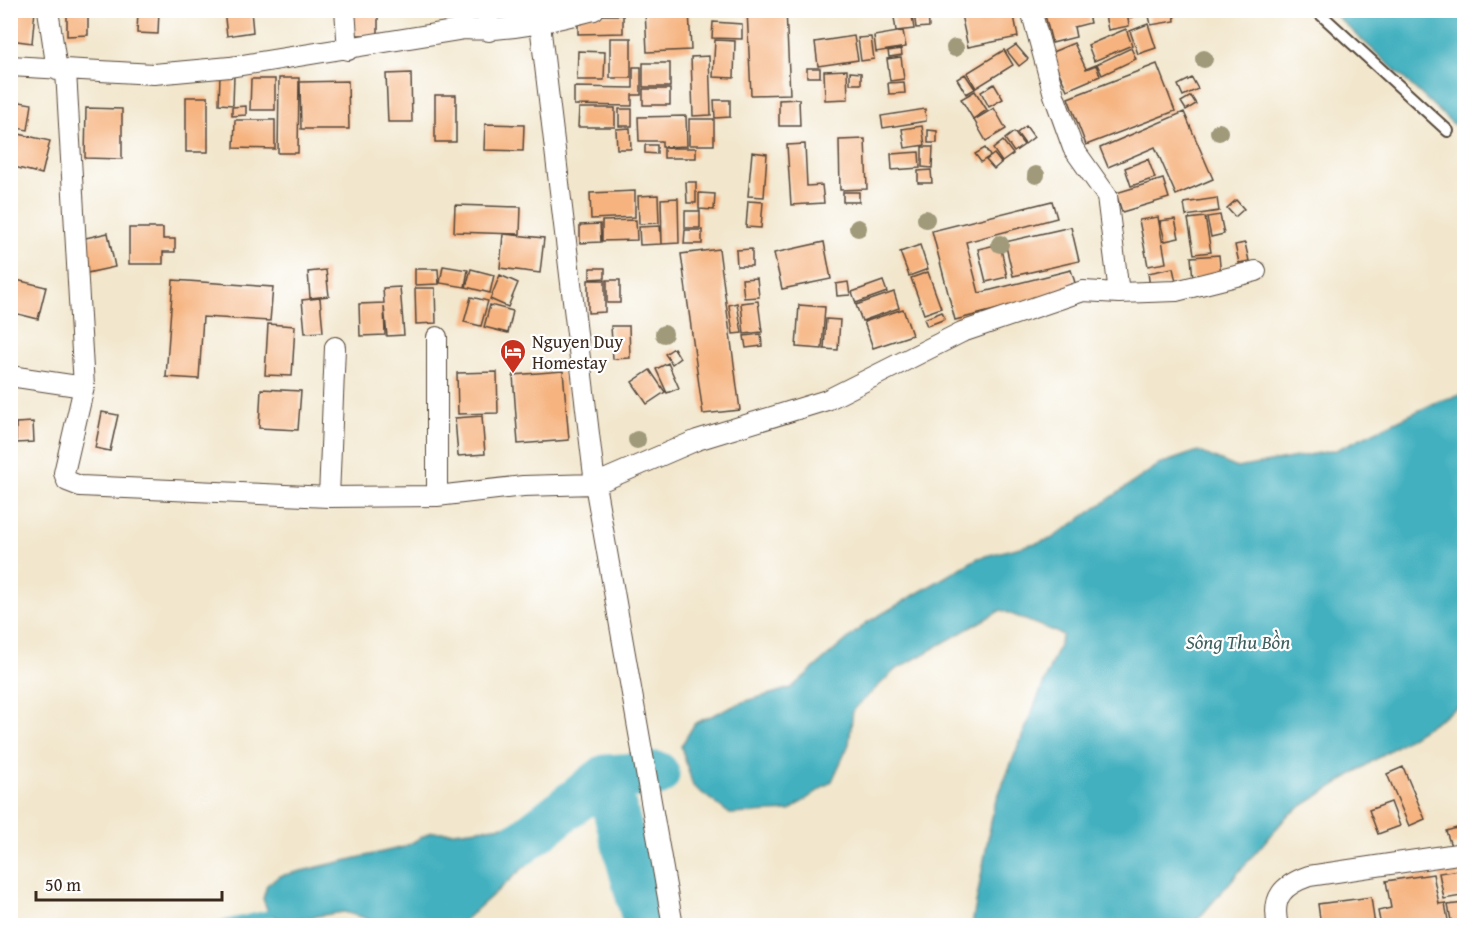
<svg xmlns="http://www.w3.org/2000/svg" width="1475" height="936" font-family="'Gentium Book Plus',serif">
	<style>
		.water { fill: #42b0bf; stroke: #3e6d6e; stroke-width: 1.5 }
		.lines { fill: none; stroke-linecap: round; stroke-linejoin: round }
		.stream { stroke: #42b0bf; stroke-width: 8 }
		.river { stroke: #42b0bf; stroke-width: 45 }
		.building { fill: #f6b37f }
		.service-casing { stroke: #564638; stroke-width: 14 }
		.minor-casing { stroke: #564638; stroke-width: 22 }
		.service { stroke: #fff; stroke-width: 10 }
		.minor { stroke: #fff; stroke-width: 20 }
		.tree { fill: #a0997a }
		.labels { text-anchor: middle; stroke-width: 4.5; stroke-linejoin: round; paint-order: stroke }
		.poi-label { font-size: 18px; fill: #3b2a1e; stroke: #fff; text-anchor: start }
		.water-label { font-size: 20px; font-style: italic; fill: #3e605e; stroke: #fff }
	</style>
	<rect width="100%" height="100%" fill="#fff"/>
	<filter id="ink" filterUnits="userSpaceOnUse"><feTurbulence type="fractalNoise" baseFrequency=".0167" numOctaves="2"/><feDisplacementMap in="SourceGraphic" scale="12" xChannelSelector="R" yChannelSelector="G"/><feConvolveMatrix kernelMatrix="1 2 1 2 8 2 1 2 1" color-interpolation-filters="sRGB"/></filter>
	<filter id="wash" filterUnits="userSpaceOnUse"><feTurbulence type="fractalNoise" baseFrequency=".008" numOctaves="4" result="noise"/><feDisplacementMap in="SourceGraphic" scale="24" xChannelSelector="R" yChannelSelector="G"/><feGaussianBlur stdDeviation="1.35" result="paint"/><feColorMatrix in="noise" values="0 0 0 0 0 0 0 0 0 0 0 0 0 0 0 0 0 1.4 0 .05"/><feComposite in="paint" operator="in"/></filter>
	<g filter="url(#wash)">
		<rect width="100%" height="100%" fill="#f2e7cd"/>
		<path class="water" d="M1331,11H1464V135V134Z
			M1464,394V703L1288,815L1193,925H972L994,806L1063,635L1001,610L895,670L853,710L849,744L832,781L789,811L730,814L693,786L681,746L695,723L743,702L791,688L866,623L978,558L1051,539L1160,464L1198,451L1237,468L1336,450L1439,401Z
			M543,810L555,812L557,815L549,845L459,925H389L344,912L284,921L269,914L263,899L267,885L280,876L404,847L431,832H454L528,823Z"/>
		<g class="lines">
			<path class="stream" d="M216,926L269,914"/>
			<path class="river" d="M606,777L646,926
				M505,850L521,843L606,777L657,774"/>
		</g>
		<g id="blocks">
			<path class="building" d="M10,10H35L32,43L10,40Z
				M67,10H88V35L67,36Z
				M138,10H159L158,34L137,33Z
				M224,10H251L253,32L227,36Z
				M645,10H689L691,50L647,52Z
				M747,10H786L790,94L751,95Z
				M893,10H911L914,29L896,31Z
				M960,10H1013L1018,37L968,47Z
				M1074,10L1075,13L1087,10L1090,23L1074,27L1076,37L1052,43L1044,11Z
				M1104,10H1131L1133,17L1128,18L1129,26L1108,30Z
				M928,11L929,27L916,28L914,12Z
				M1174,11L1175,21L1151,25L1149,16Z
				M349,12H378V35H349Z
				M578,15H623V33L578,34Z
				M713,22L742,24V39L712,38Z
				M1148,24L1156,48L1138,54L1130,31Z
				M1126,29L1132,45L1094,61L1088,45Z
				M903,31L906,47L876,52L874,36Z
				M854,36L858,60L818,66L815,42Z
				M871,37L874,59L861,61L858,38Z
				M610,38H631V78H610Z
				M715,40L735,41L734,78L713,77Z
				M1074,43L1086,69L1096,65L1100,76L1067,90L1050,53Z
				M1016,45L1028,59L1019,66L1007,51Z
				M1131,48L1136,59L1102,75L1097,64Z
				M901,49L902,55L889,57L888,51Z
				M1004,50L1013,65L976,88L967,73Z
				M578,51L605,52L604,80H577Z
				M709,56L711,115L693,116L691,57Z
				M901,57L904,79L890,81L887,59Z
				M643,63H670V87H643Z
				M1157,64L1175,111L1086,145L1068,98Z
				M633,67H641V95H632V106L574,105V87L633,88Z
				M807,68H820V77H807Z
				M847,70L848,99L825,100L824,71Z
				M850,72L861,73V84H850Z
				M411,73L412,122H388L386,74Z
				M965,74L975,89L966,94L957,79Z
				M220,75H234L233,105L219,104Z
				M279,78H299L298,153H278Z
				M1192,78L1198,89L1183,96L1178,85Z
				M251,79H275V110H250Z
				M348,81L349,129H301L300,82Z
				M904,82L905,93L889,94L888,83Z
				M994,84L1003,99L989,107L981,92Z
				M643,89H670V105H643Z
				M975,91L987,110L973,119L961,99Z
				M435,95H456V142H435Z
				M1191,96L1196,104L1186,110L1181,102Z
				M186,97H208V152H186Z
				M799,99L800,126H779V100Z
				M714,100H730V117L715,118Z
				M14,101L32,104L28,130L10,127Z
				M246,106V115L232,116V107Z
				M86,108L122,109V159L85,158Z
				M579,108H615V127H578Z
				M994,108L1006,129L986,141L974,120Z
				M619,109H632V126H619Z
				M925,109L926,121L883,128L881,116Z
				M1184,112L1213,179L1176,195L1155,147L1108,167L1100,148Z
				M686,116L687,146L662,147V141H639L638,117Z
				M689,119H714V145H689Z
				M235,120H275V149L234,148Z
				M485,124L524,125L523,151L484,150Z
				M922,126L925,145L905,148L902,129Z
				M1026,126L1034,137L1025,144L1017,133Z
				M630,128L631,149H617L616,129Z
				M928,130L937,131V143H928Z
				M10,132L50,141L42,174L10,166Z
				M1014,132L1024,145L1014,152L1005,139Z
				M865,139L867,189L840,190L839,140Z
				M1003,141L1013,154L1002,162L993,149Z
				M805,144L807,186L822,185L824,203L791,205L787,145Z
				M645,145H657V154L645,153Z
				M922,147H933L932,168L922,167Z
				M664,148H696V158H664Z
				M985,148L990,156L981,162L975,154Z
				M752,152L767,154L764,197L748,196Z
				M919,152L920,168L892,170L891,154Z
				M994,154L1001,163L994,169L986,160Z
				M1148,159L1155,178L1131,186L1125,168Z
				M931,170L932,183H918V171Z
				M1163,179L1169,198L1122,212L1116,193Z
				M686,182H696V203H687Z
				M635,191V217L591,219L590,193Z
				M843,192H859V202H843Z
				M699,193L715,194L714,210L699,209Z
				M658,195L659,223L639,224L638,196Z
				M678,198L679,243L662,244L661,199Z
				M1217,198L1219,211L1186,216L1184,203Z
				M1236,200L1244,209L1235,217L1227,208Z
				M748,201L763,202L761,228L746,227Z
				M1052,201L1057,218L966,242L979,293L1071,270L1077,289L955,320L932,231Z
				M455,205L521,207L520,234L454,232Z
				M685,211H700V228H685Z
				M1220,215L1224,234L1211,237L1207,217Z
				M1158,217L1166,263L1148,266L1139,220Z
				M1205,217L1211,252L1194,254L1188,219Z
				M1175,219L1179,238L1165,241L1160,221Z
				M636,220L637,240L602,241V221Z
				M600,224L601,242L580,243V225Z
				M660,226L661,244L640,245L639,227Z
				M1071,227L1079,261L1013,276L1005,242Z
				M129,228H163V239H175V252H163V264H129Z
				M685,230H702V244H684Z
				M108,233L115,267L87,273L81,239Z
				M503,234L544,238L540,273L500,268Z
				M824,242L831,279L782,289L774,253Z
				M1245,243L1249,261L1239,263L1235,245Z
				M1000,244L1007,277L986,282L978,249Z
				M920,245L928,269L909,276L900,252Z
				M719,249L740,410L703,414L681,254Z
				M752,249V266H737L736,250Z
				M1219,255L1221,277L1193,279L1191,257Z
				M443,266L468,270L465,287L440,283Z
				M590,268H605V278L590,279Z
				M1173,268L1176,282L1150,287L1148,273Z
				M415,269H438L439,284L415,285Z
				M471,269L494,275L490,293L466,287Z
				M326,270L329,296L310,298L308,272Z
				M928,272L941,308L924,314L911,278Z
				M500,275L518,283L508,307L490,299Z
				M757,278L759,297L744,298L742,279Z
				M12,279L46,287L38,319L10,312Z
				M173,280L273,287L270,321L203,317L199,379L166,377Z
				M588,280H605V312L588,313Z
				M607,280H620V303H607Z
				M883,281L887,292L856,303L852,292Z
				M848,282L850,295L837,296L836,284Z
				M400,287L404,335L387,336L384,306L385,335L360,336L359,304L384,303L383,288Z
				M415,288H435L436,323L416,324Z
				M894,292L899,308L862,321L856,305Z
				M471,297L488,301L481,326L464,322Z
				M320,298L323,332L305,333L302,300Z
				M758,301L762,332L744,334L741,303Z
				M737,303L742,333L733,334L729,305Z
				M490,305L513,311L508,333L484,327Z
				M799,305L825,307L822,349L796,347Z
				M903,309L912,335L873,348L864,322Z
				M942,312L945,319L927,326L924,319Z
				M826,319L840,320L838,350L824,349Z
				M268,324L295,326L292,376L265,375Z
				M611,326H629L630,358L613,359Z
				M761,334L762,346L746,348L744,336Z
				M674,348L680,358L672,364L665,354Z
				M668,363L679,388L667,393L656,369Z
				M650,370L665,392L647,404L632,382Z
				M563,371L569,440L518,444L513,375Z
				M497,372L498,413L458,414L457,373Z
				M261,389L301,391L298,430L259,428Z
				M102,412L118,415L110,451L95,448Z
				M482,416L485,454L458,456L455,418Z
				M33,422L34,442L16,443V423Z
				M1403,767L1425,819L1409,826L1387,774Z
				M1391,802L1400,826L1378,834L1369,810Z
				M1464,826V842L1451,846L1446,831Z
				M1458,870L1462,896L1444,899L1439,873Z
				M1433,874L1439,904L1445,903L1449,926H1381L1378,911L1391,908L1386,881Z
				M1371,897L1375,926H1321L1318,904Z
				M1464,903V926H1452L1448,905Z"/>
		</g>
	</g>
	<g filter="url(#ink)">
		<use href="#blocks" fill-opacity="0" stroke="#564638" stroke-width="1.5"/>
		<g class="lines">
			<defs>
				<path id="service" d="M1316,10L1448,131"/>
				<path id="minor" d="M48,10L57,70
					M345,10L348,50
					M487,10L489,31
					M1031,10L1054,95L1073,148L1107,196L1119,293
					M540,24L595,484L673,926
					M10,66L154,74L230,67L465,29C509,32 551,21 594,10
					M66,71L84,387L64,473L67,481L80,486L329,497L437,496L523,486L595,484L697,440L827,400L962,332L1083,291L1119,293L1176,291L1256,271
					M437,337V496
					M10,376L84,387
					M329,497L335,347
					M1278,926C1271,897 1283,885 1309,876L1464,853"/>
			</defs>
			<use href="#service" class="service-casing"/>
			<use href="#minor" class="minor-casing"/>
			<use href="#service" class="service"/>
			<use href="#minor" class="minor"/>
		</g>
		<g class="tree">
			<circle cx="955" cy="48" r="9"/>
			<circle cx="1204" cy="59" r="9"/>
			<circle cx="1219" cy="132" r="9"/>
			<circle cx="1036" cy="175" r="9"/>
			<circle cx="926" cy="219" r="9"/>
			<circle cx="858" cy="228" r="9"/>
			<circle cx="1000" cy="244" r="9"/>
			<circle cx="664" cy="334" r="9"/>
			<circle cx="637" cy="440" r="9"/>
		</g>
	</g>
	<defs>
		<symbol id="hotel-pin" viewBox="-11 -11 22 30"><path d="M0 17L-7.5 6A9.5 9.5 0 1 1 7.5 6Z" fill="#c8321e" stroke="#fff"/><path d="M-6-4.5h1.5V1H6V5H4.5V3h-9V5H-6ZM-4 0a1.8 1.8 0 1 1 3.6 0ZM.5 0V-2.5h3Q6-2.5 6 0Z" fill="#fff"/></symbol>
	</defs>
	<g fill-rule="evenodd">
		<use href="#hotel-pin" x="498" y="337" width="30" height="40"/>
	</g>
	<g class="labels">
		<g class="poi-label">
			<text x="532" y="348">Nguyen Duy<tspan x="532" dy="21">Homestay</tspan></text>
		</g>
		<g class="water-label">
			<text x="1238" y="649">Sông Thu Bồn</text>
		</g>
	</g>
	<rect width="1475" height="936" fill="none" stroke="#fff" stroke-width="36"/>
	<path d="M36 891v9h186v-9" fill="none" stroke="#3b2a1e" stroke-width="3"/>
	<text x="45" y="891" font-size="18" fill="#3b2a1e" stroke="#ffffff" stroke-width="4.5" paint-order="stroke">50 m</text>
</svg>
